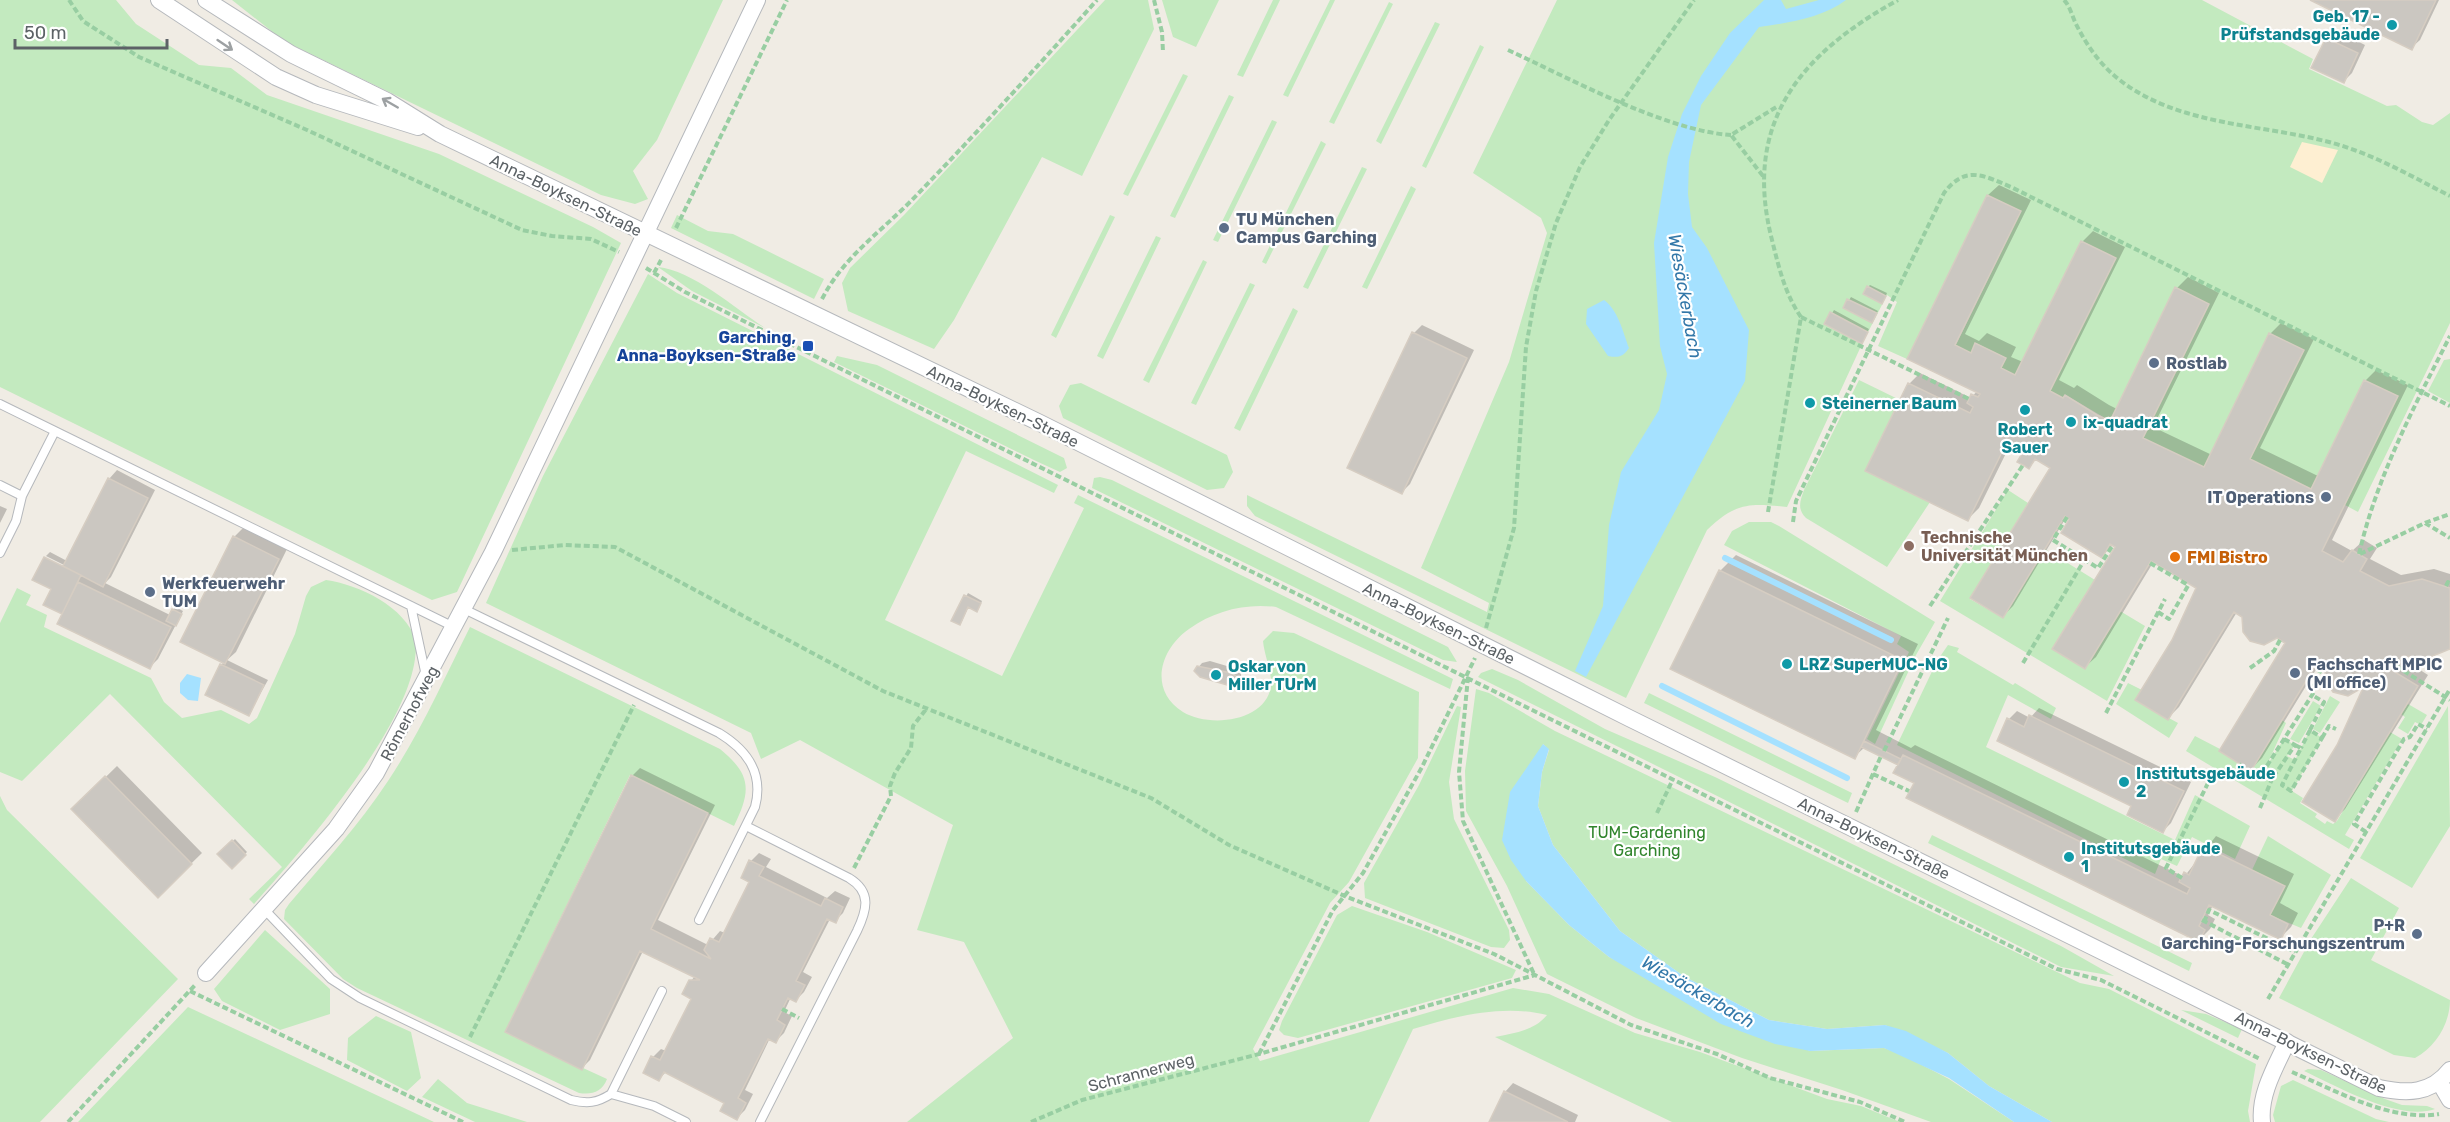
<svg xmlns="http://www.w3.org/2000/svg" width="2450" height="1122" font-family="Rubik,sans-serif">
	<style>
		.green { fill: #c3eabf }
		.sand { fill: #feefd2 }
		.water { fill: #a5e1ff }
		.shadow { fill: #0003 }
		.lines { fill: none; stroke-linecap: round; stroke-linejoin: round }
		.stream { stroke: #a5e1ff; stroke-width: 6 }
		.building { fill: #cbc7c1; stroke: #d6cdc2; stroke-width: 1.5 }
		.lane-casing { stroke: #b5b8bc; stroke-width: 10 }
		.street-casing { stroke: #b5b8bc; stroke-width: 18 }
		.path { stroke: #98cea2; stroke-width: 4; stroke-dasharray: 6 3; stroke-linecap: butt }
		.lane { stroke: #fff; stroke-width: 8 }
		.street { stroke: #fff; stroke-width: 16 }
		.oneway { stroke: #9da1a3 }
		.culture-dot { fill: #0f9aa8; stroke: #fff; stroke-width: 2 }
		.service-dot { fill: #5c6f8a; stroke: #fff; stroke-width: 2 }
		.transit-dot { fill: #1a4fb4; stroke: #fff; stroke-width: 2 }
		.education-dot { fill: #8d6e63; stroke: #fff; stroke-width: 2 }
		.food-dot { fill: #e8710a; stroke: #fff; stroke-width: 2 }
		.labels { text-anchor: middle; stroke-width: 4.5; stroke-linejoin: round; paint-order: stroke }
		.culture-label { font-size: 16px; font-weight: bold; fill: #0d838f; stroke: #fff; text-anchor: start }
		.street-label { font-size: 16px; fill: #5c6266; stroke: #fff }
		.service-label { font-size: 16px; font-weight: bold; fill: #4e5e75; stroke: #fff; text-anchor: start }
		.transit-label { font-size: 16px; font-weight: bold; fill: #164399; stroke: #fff; text-anchor: end }
		.education-label { font-size: 16px; font-weight: bold; fill: #785e54; stroke: #fff; text-anchor: start }
		.food-label { font-size: 16px; font-weight: bold; fill: #c56008; stroke: #fff; text-anchor: start }
		.park-label { font-size: 16px; fill: #31852d; stroke: #fff }
		.water-label { font-size: 18px; font-style: italic; fill: #3378a9; stroke: #fff }
	</style>
	<rect width="100%" height="100%" fill="#f0ece4"/>
	<path class="green" d="M0,0H116L136,24L199,65L231,68L267,95L439,154L593,227L621,243L457,592L432,600L0,387Z
		M232,0H723L657,140L633,171L648,199L635,204L601,195L284,41Z
		M1105,0H1148L1154,29L1082,176L1042,157L954,320L934,349L848,311L842,283L850,268L904,215Z
		M1162,0H1219L1196,47L1173,37Z
		M1273,0H1280L1243,77L1237,75Z
		M1330,0H1335L1288,97L1283,95Z
		M1557,0H2202L2313,59L2309,69L2387,106L2396,105L2422,122L2433,125L2450,113V323L2358,512L2345,505L2398,396L2364,380L2311,489L2250,459L2304,350L2204,467L2143,438L2209,304L2176,288L2110,421L2066,395L2063,398L2050,391L2115,258L2082,241L2015,375L2001,368L2006,358L1976,343L1971,353L1956,345L2021,211L1987,195L1907,359L1878,346L1897,302L1887,295L1862,344L1787,507C1750,503 1736,502 1707,530L1626,698L1255,516L1247,506V495L1487,612L1489,603L1421,568L1509,362L1547,233L1541,218L1473,173Z
		M1389,2L1393,4L1334,124L1329,122Z
		M1435,22L1440,24L1381,144L1376,141Z
		M1480,45L1484,47L1426,168L1422,166Z
		M1183,74L1188,76L1128,196L1123,194Z
		M1229,95L1234,97L1175,218L1170,216Z
		M1272,120L1277,122L1218,242L1213,240Z
		M1321,141L1326,144L1266,264L1262,262Z
		M1362,167L1367,169L1308,289L1303,287Z
		M1411,186L1416,189L1367,289L1362,287Z
		M677,215L708,231L733,234L824,279L814,299L671,228Z
		M1110,215L1115,217L1056,338L1051,335Z
		M1156,236L1161,238L1103,359L1097,356Z
		M1203,260L1207,262L1149,383L1143,380Z
		M658,267C692,270 736,309 765,328L692,291Z
		M648,274L677,293L1058,485L1054,493L966,451L885,620L1002,676L1084,508L1074,503L1078,495L1453,679L1450,689L1276,607C1245,603 1214,611 1189,629C1160,649 1148,690 1183,712C1209,728 1266,722 1271,686C1273,676 1264,654 1263,641L1273,631L1294,633L1419,692L1418,758L1349,882L1330,903L1253,1049L1260,1061L1513,988L1549,994L1635,1033L1700,1052L1827,1099L1861,1106L1900,1122H1672L1495,1037C1514,1033 1534,1031 1547,1015C1503,1004 1456,1016 1413,1029L1369,1122H907L1013,1038L964,942L917,930L953,825L800,740L761,759L751,733L486,603L543,476Z
		M1250,283L1255,285L1196,405L1191,403Z
		M1293,308L1298,311L1240,431L1234,428Z
		M837,356L877,365L1064,458L1067,468L1060,472L1036,461L834,362Z
		M2450,359V403L2428,391L2444,360Z
		M1859,380L1900,400L1930,502L1887,567L1806,518C1797,509 1800,501 1804,490Z
		M1081,383L1227,455L1233,472L1224,488L1207,490L1063,418L1059,406L1070,385Z
		M1100,477L1112,480L1448,647L1457,662L1443,660L1092,488L1094,478Z
		M2008,490L2028,503L1970,599L2003,618L2045,549L2095,580L2053,649L2085,669L2120,611L2145,626L2107,701L1940,601Z
		M1749,522H1771L1779,526L1935,622L1916,655L1875,744L1867,739L1909,652L1897,644L1901,636L1724,545L1732,531Z
		M326,580C359,585 405,606 416,641C418,646 415,653 415,659C405,732 304,848 254,904L249,899L282,867L110,694L22,781L0,772V623L17,588L31,595L26,605L47,615L44,627L151,678L164,702L182,718L221,710L249,724L257,718L295,634L306,596L311,587Z
		M470,627L720,749C752,775 751,791 734,826L630,775L505,1032L607,1079C602,1092 592,1095 579,1093L357,988L343,979L284,919L285,910L289,904C323,864 359,825 388,781C420,733 444,679 470,627Z
		M1948,645L1959,648L1957,652L2013,685L2015,683L2056,708L2051,719L2008,695L1986,747L2175,840L2195,795L2250,826L2235,859L2192,837L2177,866L2161,859L2155,874L1897,745L1937,661Z
		M1492,669L1518,680L1605,729L1715,777L2061,946L2114,976L2061,967L1478,677L1481,673Z
		M2128,683L2142,690L2136,700L2178,723L2169,738L2116,704Z
		M1476,689L1489,693L1555,731L2080,983L2109,989L2256,1064L2248,1111L2250,1122H2052L1989,1086L1948,1053L1885,1025L1827,1029L1769,1020L1685,977L1620,931L1553,845L1538,806L1542,772L1549,750L1543,744L1526,881L1569,925L1609,957L1810,1051L1884,1048L1901,1054L1949,1079L2014,1122H1931L1842,1090L1742,1058L1636,1018L1547,974L1507,886L1466,811L1465,771Z
		M1649,693L1852,793L1848,803L1644,703Z
		M2330,696L2340,702L2320,733L2313,729Z
		M2313,701L2321,706L2299,743L2290,739Z
		M2408,704L2427,715L2421,725L2415,722L2408,734L2398,728L2405,717L2401,714Z
		M1457,706L1461,707L1449,782L1454,819L1509,930L1510,940L1504,948L1491,947L1365,898L1364,883L1419,785Z
		M2448,706L2450,826L2412,888L2360,858Z
		M2282,720L2286,723L2266,767L2284,739L2295,745L2287,756L2295,760L2310,730L2322,738L2292,791L2303,798L2300,803L2317,814L2315,817L2325,824L2327,821L2333,824L2337,821L2390,732L2402,739L2345,835L2354,840L2349,849L2186,751L2195,736L2220,749L2219,751L2237,762L2236,766L2246,771L2248,769L2251,771Z
		M0,796L7,810L178,979L40,1122H0Z
		M1932,835L2192,963L2189,971L1928,843Z
		M2268,836L2331,875L2301,928L2270,915L2284,886L2252,870Z
		M2351,878L2399,908L2371,960L2450,1000C2450,1023 2436,1047 2415,1058L2394,1055L2279,998L2311,939Z
		M1352,906L1427,932L1516,970L1512,978L1298,1038L1284,1035L1279,1030L1282,1021L1337,915Z
		M265,930L330,989V1014L280,1030L222,1001L214,989Z
		M188,1007L434,1122H78Z
		M2181,1010L2206,1014L2242,1029L2238,1038Z
		M376,1016L411,1032L421,1078L407,1091L347,1060L348,1038Z
		M2308,1069L2321,1070L2385,1099L2402,1105L2427,1106L2435,1109C2400,1122 2336,1086 2304,1071Z
		M438,1079L467,1103L527,1122H475L422,1097Z
		M2293,1080L2376,1119L2389,1122H2275L2273,1115L2281,1086Z"/>
	<path class="sand" d="M2302,142L2338,150L2322,183L2290,167Z"/>
	<path class="water" d="M1764,0H1781L1786,9L1819,0H1846C1822,18 1788,23 1759,27L1701,105L1689,162L1688,194L1692,227L1707,248L1749,330L1745,381L1586,677L1575,671L1603,606L1609,525L1621,472L1659,410L1667,374L1660,346L1654,243L1668,157L1682,114L1701,76L1730,33Z
		M1604,300C1618,310 1623,332 1629,348C1623,357 1618,358 1608,356L1586,324L1587,309Z
		M187,674L201,678L198,701L188,700L180,693V683Z
		M1543,744L1549,749L1542,772L1538,806L1553,845L1620,931L1685,977L1769,1020L1827,1029L1885,1025L1906,1031L1948,1053L1989,1086L2052,1122H2014L1949,1078L1884,1048L1810,1051L1775,1044L1721,1024L1609,957L1569,925L1526,881L1511,860L1502,840L1510,792Z"/>
	<path class="shadow" d="M2313,0H2439L2420,40L2411,48Z
		M2335,30L2365,45L2352,73L2344,81L2313,67L2327,38Z
		M1999,185L2031,200L1965,334L1979,341L1987,333L2016,347L2011,357L2023,362L2082,242L2093,231L2125,247L2059,380L2074,388L2077,385L2109,405L2117,409L2177,288L2188,277L2219,293L2153,427L2212,455L2270,334L2281,323L2314,339L2260,448L2318,476L2365,381L2376,370L2408,385L2332,540L2352,551L2364,540L2377,548L2370,559L2401,575L2434,569L2450,574V645L2405,655L2403,659L2428,675L2345,809L2334,820L2338,746L2364,690L2320,663L2262,758L2251,769L2287,642L2237,612L2179,707L2168,718L2174,641L2198,587L2154,561L2096,657L2085,667L2117,546L2113,545L2102,556L2067,516L2013,606L2002,617L2052,467L2037,458L2029,467L2026,451L2011,443L1979,508L1968,519L1909,384L1920,373L1971,398L1977,391L1909,358L1988,195Z
		M1870,285L1887,293L1884,300L1868,287Z
		M1851,297L1878,311L1872,321L1845,307Z
		M1834,310L1869,329L1863,340L1826,323Z
		M1422,325L1474,350L1410,484L1402,492L1414,333Z
		M117,470L155,490L111,577L105,583L170,615L175,607L183,611L158,659L150,667L66,608L62,613L64,565L46,556L50,552L67,561L109,479Z
		M0,506L7,509L0,523Z
		M245,526L288,547L236,652L227,660L268,680L249,714L221,665L224,662L182,641L234,537Z
		M1736,555L1918,644L1876,730L1911,748L1915,745L2184,877L2216,836L2294,874L2280,903L2298,913L2291,927L2280,938L2213,905L2208,915L2215,919L2210,929L2199,940L1916,782L1900,764L1865,747L1854,757L1720,571Z
		M968,593L982,601L979,608L969,606L962,621L953,620Z
		M1210,661L1237,669L1241,671V676L1235,681L1197,669L1202,663Z
		M2039,708L2191,782L2171,823L2163,831L2133,806L2009,719L2017,711L2030,718Z
		M117,766L202,853L158,896L73,809Z
		M640,768L715,805L658,920L708,945L720,931L725,933L751,881V861L759,853L771,859L766,867L827,898L835,891L850,898L843,913L835,921L830,919L803,972L812,977L804,992L796,1000L791,997L784,1012L792,1016L784,1033L776,1041L770,1038L745,1090L753,1094L745,1110L737,1118L726,1102L666,1072L659,1079L653,1057L661,1049L666,1051L693,998L691,981L695,976L643,951L590,1060L582,1068L632,776Z
		M235,839L247,852L232,867L219,854Z
		M1513,1083L1578,1115L1575,1122H1490L1505,1092Z"/>
	<g class="lines">
		<path class="stream" d="M1725,558L1891,640
			M1662,686L1847,778"/>
	</g>
	<path class="building" d="M2310,0H2436L2412,50Z
		M2326,38L2358,53L2344,83L2311,68Z
		M1987,195L2021,211L1955,345L1971,353L1975,343L2006,358L2001,368L2015,375L2081,241L2116,258L2050,391L2063,398L2065,395L2097,415L2110,421L2175,287L2209,304L2143,438L2204,467L2269,333L2304,350L2250,459L2311,489L2364,380L2398,396L2322,551L2343,562L2352,550L2367,559L2360,571L2389,586L2422,579L2450,588V649L2428,658L2402,656L2393,671L2418,686L2335,822L2302,802L2337,745L2362,690L2360,689L2348,696L2333,692L2325,680V668L2317,663L2251,771L2219,751L2285,643L2277,638L2264,645L2250,641L2243,632L2242,617L2234,612L2168,720L2135,700L2172,640L2196,588L2151,561L2085,669L2052,649L2115,547L2110,544L2102,558L2061,533L2069,519L2065,516L2003,618L1970,598L2050,468L2035,459L2029,469L2023,465L2017,462L2023,452L2007,442L1968,521L1865,471L1908,383L1970,413L1973,407L1967,403L1969,399L1971,394L1978,397L1980,394L1907,359Z
		M1867,286L1886,296L1882,304L1863,294Z
		M1847,299L1877,313L1872,323L1843,308Z
		M1830,312L1868,332L1862,344L1824,324Z
		M1412,332L1467,358L1402,494L1347,468Z
		M108,478L148,498L103,587L63,566Z
		M233,536L279,559L225,664L180,642Z
		M44,557L81,575L62,614L43,605L51,589L32,580Z
		M1719,570L1903,660L1855,759L1670,669Z
		M78,582L171,627L150,669L57,624Z
		M964,595L981,603L977,612L968,607L960,625L951,621Z
		M172,609L182,614L176,626L166,621Z
		M220,664L264,685L249,716L205,695Z
		M1197,666L1231,673L1236,676V682L1227,685L1200,677L1194,671Z
		M2029,715L2184,791L2163,833L2127,815L2131,806L1997,741L2007,718L2024,727Z
		M1864,741L1901,759L1898,765L1861,747Z
		M1903,755L2187,894L2190,888L2179,882L2184,872L2189,875L2203,846L2285,886L2270,915L2288,924L2281,940L2209,905L2199,926L2205,930L2199,942L1906,798L1914,783L1893,773Z
		M631,775L708,813L651,929L711,959L704,950L710,938L719,942L749,882L741,878L749,860L764,867L759,876L821,906L825,898L843,907L836,923L827,919L796,981L805,985L796,1002L788,998L777,1020L785,1025L776,1043L768,1039L738,1098L746,1103L737,1120L720,1111L724,1103L664,1072L659,1081L643,1073L651,1056L660,1060L691,999L682,994L689,980H700L640,951L582,1070L505,1032Z
		M105,776L192,864L158,898L71,809Z
		M232,840L246,855L232,869L217,854Z
		M1504,1091L1568,1122H1489Z"/>
	<g class="lines">
		<defs>
			<path id="lane" d="M0,404L454,627
				M0,485L22,496L55,431
				M0,553L16,521L22,496
				M411,606L426,676
				M464,609L719,733C747,750 764,773 755,807L699,920
				M746,826L849,878C872,892 867,910 857,931L760,1122
				M264,909L331,979L360,998L571,1100C587,1104 597,1103 611,1094L662,991
				M611,1094L654,1106L686,1122"/>
			<path id="street" d="M159,0L276,77L316,95L418,127
				M206,0L291,54L387,101L440,134L1040,423L1629,718L2379,1088C2407,1094 2431,1094 2450,1070
				M206,973L336,829L376,773L493,552L757,0
				M2440,1083L2450,1100
				M2262,1122C2259,1094 2276,1066 2287,1042"/>
		</defs>
		<use href="#lane" class="lane-casing"/>
		<use href="#street" class="street-casing"/>
		<path class="path" d="M69,0L83,21L139,57L307,130L522,230L552,236L591,239L619,252
			M1154,0L1162,32L1163,52
			M2064,0C2070,6 2072,16 2076,24C2087,46 2101,66 2121,81C2179,125 2257,124 2325,141C2370,152 2409,175 2450,196
			M1508,50C1569,78 1666,131 1731,135
			M1763,176L1731,135L1778,106
			M676,228L787,0
			M646,268L685,292L2057,969L2101,980L2260,1059
			M654,273L661,260
			M822,299C843,258 879,233 911,201C974,136 1036,68 1097,0
			M1801,317C1785,294 1779,268 1772,240C1742,123 1800,54 1898,0
			M1768,512L1801,317L1969,399
			M2067,517L2053,540L2098,568L2113,545
			M1793,522L1796,501L1944,193C1965,165 1983,175 2011,187L2450,406
			M2425,523L2450,538
			M512,550L565,545L615,547L883,691L1151,798L1229,845L1347,897L1494,954L1535,975
			M2359,554C2377,476 2414,407 2450,336
			M2360,554L2425,523L2450,514
			M2150,563L2188,585
			M2446,586L2448,582L2450,584
			M1930,606L2023,465
			M2158,612L2169,619L2189,584
			M1486,628L1514,528L1526,347L1536,291L1556,223L1580,167L1609,120L1694,0
			M2023,663L2085,559
			M2396,666L2450,700
			M2250,668L2274,651L2280,640
			M1468,677L1459,772L1463,821L1534,974
			M2106,713L2165,599
			M2310,730L2324,702L2312,695
			M2322,738L2329,726L2336,729
			M2284,739L2295,745L2272,779L2263,772L2314,692V683L2322,668L2316,665
			M2295,745L2301,748L2282,785L2291,791L2322,738L2310,730L2301,748
			M1884,751L1948,618
			M2239,764L2246,770
			M1873,774L1909,791
			M2260,808L2272,779
			M1856,812L1881,756
			M1657,813L1673,779
			M2366,832L2354,824L2404,739L2410,737L2418,724L2427,729
			M854,868L891,796L890,786L895,773L911,748L913,726L927,708
			M2182,878L2166,868L2211,777
			M2202,920L2287,964
			M2204,922L2209,910L2295,952
			M190,991L463,1122
			M2268,999L2450,689
			M782,1009L799,1018
			M470,1037L634,705
			M1259,1054L1333,910L1363,873L1422,767L1475,658
			M2292,1072C2335,1090 2390,1122 2439,1114
			M68,1122L196,984
			M1031,1122L1082,1100L1259,1054L1535,975L1631,1025L1717,1054L1770,1078L1860,1102L1905,1122"/>
		<use href="#lane" class="lane"/>
		<use href="#street" class="street"/>
	</g>
	<defs><path id="oneway-shaft" d="M-6 0H5M1.5-3L5.5 0L1.5 3" fill="none" stroke-width="1.6" stroke-linecap="round" stroke-linejoin="round" transform="scale(1.5)"/></defs>
	<g class="oneway">
		<use href="#oneway-shaft" transform="translate(225 45) rotate(34)"/>
		<use href="#oneway-shaft" transform="translate(390 103) rotate(-150)"/>
	</g>
	<g class="culture-dot">
		<circle cx="2392" cy="25" r="6"/>
		<circle cx="1810" cy="403" r="6"/>
		<circle cx="2025" cy="410" r="6"/>
		<circle cx="2071" cy="422" r="6"/>
		<circle cx="1787" cy="664" r="6"/>
		<circle cx="1216" cy="675" r="6"/>
		<circle cx="2124" cy="782" r="6"/>
		<circle cx="2069" cy="857" r="6"/>
	</g>
	<g class="service-dot">
		<circle cx="1224" cy="228" r="6"/>
		<circle cx="2154" cy="363" r="6"/>
		<circle cx="2326" cy="497" r="6"/>
		<circle cx="150" cy="592" r="6"/>
		<circle cx="2295" cy="673" r="6"/>
		<circle cx="2417" cy="934" r="6"/>
	</g>
	<rect class="transit-dot" x="802" y="340" width="12" height="12" rx="3"/>
	<circle class="education-dot" cx="1909" cy="546" r="6"/>
	<circle class="food-dot" cx="2175" cy="557" r="6"/>
	<g class="labels">
		<g class="culture-label">
			<text x="2380" y="22" text-anchor="end">Geb. 17 -<tspan x="2380" dy="18">Prüfstandsgebäude</tspan></text>
			<text x="1822" y="409">Steinerner Baum</text>
			<text x="2083" y="428">ix-quadrat</text>
			<text x="2025" y="435" text-anchor="middle">Robert<tspan x="2025" dy="18">Sauer</tspan></text>
			<text x="1799" y="670">LRZ SuperMUC-NG</text>
			<text x="1228" y="672">Oskar von<tspan x="1228" dy="18">Miller TUrM</tspan></text>
			<text x="2136" y="779">Institutsgebäude<tspan x="2136" dy="18">2</tspan></text>
			<text x="2081" y="854">Institutsgebäude<tspan x="2081" dy="18">1</tspan></text>
		</g>
		<g class="street-label">
			<text transform="translate(566 195) rotate(26)" y="6">Anna-Boyksen-Straße</text>
			<text transform="translate(1003 406) rotate(26)" y="6">Anna-Boyksen-Straße</text>
			<text transform="translate(1439 623) rotate(26)" y="6">Anna-Boyksen-Straße</text>
			<text transform="translate(409 713) rotate(-62)" y="6">Römerhofweg</text>
			<text transform="translate(1874 838) rotate(26)" y="6">Anna-Boyksen-Straße</text>
			<text transform="translate(2311 1052) rotate(26)" y="6">Anna-Boyksen-Straße</text>
			<text transform="translate(1141 1072) rotate(-15)" y="6">Schrannerweg</text>
		</g>
		<g class="service-label">
			<text x="1236" y="225">TU München<tspan x="1236" dy="18">Campus Garching</tspan></text>
			<text x="2166" y="369">Rostlab</text>
			<text x="2314" y="503" text-anchor="end">IT Operations</text>
			<text x="162" y="589">Werkfeuerwehr<tspan x="162" dy="18">TUM</tspan></text>
			<text x="2307" y="670">Fachschaft MPIC<tspan x="2307" dy="18">(MI office)</tspan></text>
			<text x="2405" y="931" text-anchor="end">P+R<tspan x="2405" dy="18">Garching-Forschungszentrum</tspan></text>
		</g>
		<g class="transit-label">
			<text x="796" y="343">Garching,<tspan x="796" dy="18">Anna-Boyksen-Straße</tspan></text>
		</g>
		<g class="education-label">
			<text x="1921" y="543">Technische<tspan x="1921" dy="18">Universität München</tspan></text>
		</g>
		<g class="food-label">
			<text x="2187" y="563">FMI Bistro</text>
		</g>
		<g class="park-label">
			<text x="1647" y="838">TUM-Gardening<tspan x="1647" dy="18">Garching</tspan></text>
		</g>
		<g class="water-label">
			<text transform="translate(1685 296) rotate(80)" y="6">Wiesäckerbach</text>
			<text transform="translate(1698 992) rotate(30)" y="6">Wiesäckerbach</text>
		</g>
	</g>
	<path d="M15 39v9h152v-9" fill="none" stroke="#5c6266" stroke-width="3"/>
	<text x="24" y="39" font-size="18" fill="#5c6266" stroke="#ffffff" stroke-width="4.5" paint-order="stroke">50 m</text>
</svg>
